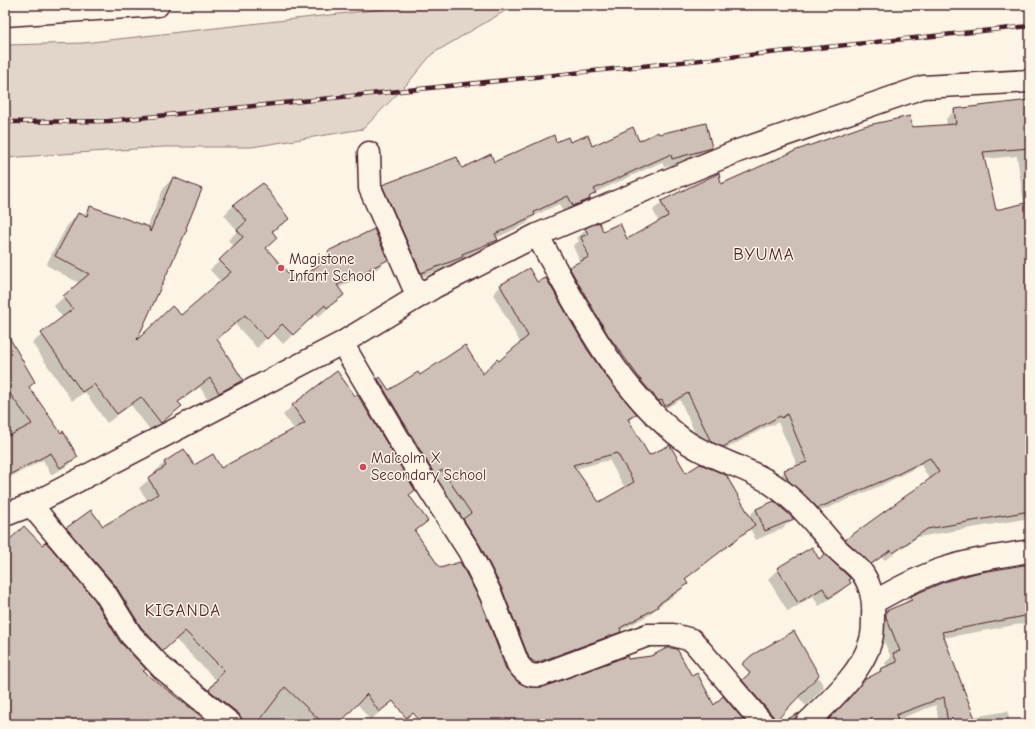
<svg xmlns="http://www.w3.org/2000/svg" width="1035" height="729" font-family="'Comic Neue',sans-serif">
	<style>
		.green { fill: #e2d5ca; stroke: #967a7a }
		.shadow { fill: #0003; fill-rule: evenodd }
		.building { fill: #cfc0b7; stroke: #4a1f2b; fill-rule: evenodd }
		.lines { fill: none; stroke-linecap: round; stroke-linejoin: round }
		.minor-casing { stroke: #4a1f2b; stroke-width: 25 }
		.highway-casing { stroke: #4a1f2b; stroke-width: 25 }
		.minor { stroke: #fcf5e5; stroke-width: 22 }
		.highway { stroke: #fcf5e5; stroke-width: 22 }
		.rail-casing { stroke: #4a1f2b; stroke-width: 4.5 }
		.rail { stroke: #fcf5e5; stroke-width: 3; stroke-dasharray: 9; stroke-linecap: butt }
		.poi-dot { fill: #d1495b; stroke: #fcf5e5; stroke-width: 1.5 }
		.labels { text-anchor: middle; stroke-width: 3; stroke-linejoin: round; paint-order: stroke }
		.poi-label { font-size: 15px; fill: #4a1f2b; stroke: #fcf5e5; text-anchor: start }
		.quarter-label { font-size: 17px; letter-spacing: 1px; fill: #4a1f2b; stroke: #fcf5e5 }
	</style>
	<rect width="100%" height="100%" fill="#fcf5e5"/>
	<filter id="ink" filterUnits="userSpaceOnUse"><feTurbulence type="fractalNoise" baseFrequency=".025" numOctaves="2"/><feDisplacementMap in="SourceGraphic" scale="8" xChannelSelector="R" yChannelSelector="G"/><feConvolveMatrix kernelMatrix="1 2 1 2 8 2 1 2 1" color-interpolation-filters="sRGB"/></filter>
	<g filter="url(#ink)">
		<path class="green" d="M418,5H515L432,54L407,84L363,129L252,147H163L5,158V45L83,43Z"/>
		<path class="shadow" d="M1030,101V518L918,537L885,560L882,557L862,572L838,549L846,540L930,480L921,465L882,485L809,516L776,480L785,471L798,467L778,422L773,425L772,424L714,455L703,450L680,400L656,414L561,276L569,267L580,262L573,246L579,241L577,238L586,229L627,240L659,222L653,210L662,202L912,129L947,126L946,119L955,110ZM1017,156L1024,205L995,211L983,159Z
			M638,142L711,148L703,156L664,167L662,162L594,193L580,208L564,214L559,204L534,216L526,224L496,238L488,248L459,260L453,265L412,281L374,194L383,186L494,163L556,143H569L591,147Z
			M173,178L134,344L181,316L221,282L210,270L234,247L228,240L238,231L224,215L234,205L288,219L272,233L265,249L296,283L321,265L319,262L329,252L387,259L377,269L338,288L343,295L318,317L315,314L283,344L272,332L257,348L235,324L216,340L241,380L232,390L209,402L200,387L178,403L180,406L151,431L131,405L107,423L85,392L72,401L32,343L63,318L54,306L79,283L46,265L68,224L78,214L82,215L91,207L147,228L164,187Z
			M537,283L604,375L636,414L628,422L649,457L685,474L749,516L756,509L774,502L792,519L783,528L756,540L750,528L684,580L687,584L679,592L657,607L649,615L620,631L612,640L529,670L370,388L380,379L389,392L419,376L483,375L521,344L493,294L501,286ZM609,460L625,488L599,504L575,469Z
			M5,299L8,303L5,306Z
			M5,332L28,388L77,457L69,465L51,475L43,460L5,480Z
			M293,405L408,496L427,521L414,533L505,669L516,682L528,688H543L627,660L691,677L714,706L745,724H418L479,660L465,644L370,720L357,703L338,724H229L200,699L216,680L175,639L154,660L58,537L67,528L103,527L148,501L139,488L156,474L155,472L164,463L184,450L194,466L221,470L295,430L283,415Z
			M811,549L818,560L849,583L840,592L819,606L813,596L788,612L768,579L778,569Z
			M1030,565V656L1026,623L943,638L973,717L1008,711L1010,724H939L936,705L896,720L898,724H826L881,670L887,667L885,663L891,657L877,626L878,620L886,612L904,604L911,597Z
			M794,633L824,687L806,706L761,655Z
			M743,681L785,709L772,724L734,690Z"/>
		<path class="building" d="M1030,100V148L983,152L996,210L1030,202V511L927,529L893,553L891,550L871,564L845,540L939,472L930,458L892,477L818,508L788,480L784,470L807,462L787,414L782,418L780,416L723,447L711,442L688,393L665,406L662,400L659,401L643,383L608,335L569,267L589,257L581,237L588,234L585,228L599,222L603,231L620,223L627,239L668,216L661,201L719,173L721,184L797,150L864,126L910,116L912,127L956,124L954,109Z
			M706,123L712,148L672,159L671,154L594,189L596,193L589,197L590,199L573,206L568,196L534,212L535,215L495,234L498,240L462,254L463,257L421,273L382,185L457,157L462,168L491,154L494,162L554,135L556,142L568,137L570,142L588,135L592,146L633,127L639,141L658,132L659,134Z
			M173,177L202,189L186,228L187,229L137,340L172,306L181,315L231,272L219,260L243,237L237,230L247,221L233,205L263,183L289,219L272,231L277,238L266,248L296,282L331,256L328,251L374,229L388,260L337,285L344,295L327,308L325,305L293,335L282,324L267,339L245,315L217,339L243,380L219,393L210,378L178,402L182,406L161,423L141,397L117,414L94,384L82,392L41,333L73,309L63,296L89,274L55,256L78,213L87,216L90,206L149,227L150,232Z
			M529,268L537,282L546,278L587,349L605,375L637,414L628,419L649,455L670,445L686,473L700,464L726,475L755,525L685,579L688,584L657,605L658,607L620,628L621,632L536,663L529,658L502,589L480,545L463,519L471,513L442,470L435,475L378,379L380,377L389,390L418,372L420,375L465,345L483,374L497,359L499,361L528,336L500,285ZM617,453L634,482L599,502L573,465Z
			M5,330L35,382L29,387L61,433L63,431L78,457L60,468L51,453L5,477V438L32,424L5,387Z
			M337,371L355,396L357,394L415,490L409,495L428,521L415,531L440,568L460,562L480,600L506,669L517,681L528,687H543L627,656L628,659L651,656L667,648H671L677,649L692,676L697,673L714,705L723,696L747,724H423L413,713L406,718L393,701L379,712L367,694L339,724H324L285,687L257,724H243L239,714L209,690L224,670L185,631L163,651L141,627L115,585L66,528L91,510L103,526L158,494L148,478L166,466L164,462L184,449L194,465L213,454L221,468L305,423L292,405Z
			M774,501L794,519L765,531L756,509Z
			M24,526L42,545L46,542L95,600L120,642L146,669L143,671L211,724H5V544Z
			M812,547L819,559L825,554L850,578L849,580L851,583L829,598L823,588L798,603L777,568Z
			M1030,564V615L942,632L977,724H948L944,697L896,715L899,724H824L864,680L881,671L880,669L897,662L893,653L900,651L886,617V611L912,600L911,596L944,582L976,573Z
			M794,631L819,675L775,722L773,716L742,680L750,673L742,664L752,655Z
			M799,713L794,720V724H778Z"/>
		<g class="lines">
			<defs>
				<path id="minor" d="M369,153L370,188L418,297
					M537,235C577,306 612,382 676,434C704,458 742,464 772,484C799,502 814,523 835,547C843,556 856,564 863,574C871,586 874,602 873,615C873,622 873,629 872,635C866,669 830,701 806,724
					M342,343L414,465L469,551L491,595L518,664C525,673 529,677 541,675L648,635H673L692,640L763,724
					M31,505L105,593L131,635L162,668L231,724
					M5,515L31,505L342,343L434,287L537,235L738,151L923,87L1030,81
					M874,602C895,590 917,578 940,570C969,560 1000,556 1030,551"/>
				<path id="highway" d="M5,15L158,5"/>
			</defs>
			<use href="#minor" class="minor-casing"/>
			<use href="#highway" class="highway-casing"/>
			<use href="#minor" class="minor"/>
			<use href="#highway" class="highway"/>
			<defs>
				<path id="rail" d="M5,122L109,121L1030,26"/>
			</defs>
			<use href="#rail" class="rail-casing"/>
			<use href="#rail" class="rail"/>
		</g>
	</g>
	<g class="poi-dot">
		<circle cx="281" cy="268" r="4"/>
		<circle cx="363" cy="467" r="4"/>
	</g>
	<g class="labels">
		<g class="poi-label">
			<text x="289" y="264">Magistone<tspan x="289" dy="17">Infant School</tspan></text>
			<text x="371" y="463">Malcolm X<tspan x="371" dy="17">Secondary School</tspan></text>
		</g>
		<g class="quarter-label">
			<text x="764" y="260">BYUMA</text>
			<text x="183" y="616">KIGANDA</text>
		</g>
	</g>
	<rect width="1035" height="729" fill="none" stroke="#fcf5e5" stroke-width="20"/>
	<rect x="10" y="10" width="1015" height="709" fill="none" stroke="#4a1f2b" stroke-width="1.5" filter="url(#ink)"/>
</svg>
